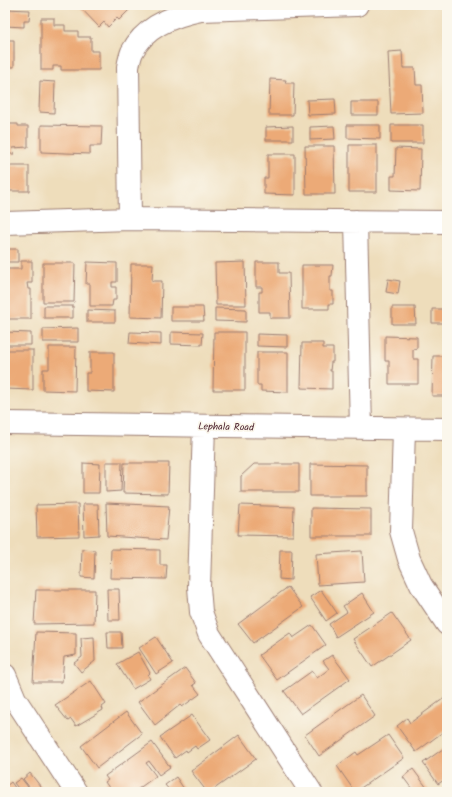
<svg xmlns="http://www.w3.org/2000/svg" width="452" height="797" font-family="Kalam,sans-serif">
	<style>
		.building { fill: #ecaa77 }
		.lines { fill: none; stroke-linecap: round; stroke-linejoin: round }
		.minor-casing { stroke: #9c7e73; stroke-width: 24 }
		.minor { stroke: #fff; stroke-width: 22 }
		.labels { text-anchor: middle; stroke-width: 3.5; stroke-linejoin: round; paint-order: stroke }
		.street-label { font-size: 10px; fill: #4a1f2b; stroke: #fbf7ec }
	</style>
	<rect width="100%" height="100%" fill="#fbf7ec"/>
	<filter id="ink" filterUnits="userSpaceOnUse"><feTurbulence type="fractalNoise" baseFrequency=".025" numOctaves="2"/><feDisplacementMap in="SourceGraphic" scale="8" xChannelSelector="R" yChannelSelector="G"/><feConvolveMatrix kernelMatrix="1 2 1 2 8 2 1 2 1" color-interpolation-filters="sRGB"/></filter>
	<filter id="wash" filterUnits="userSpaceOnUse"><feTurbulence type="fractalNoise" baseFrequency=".012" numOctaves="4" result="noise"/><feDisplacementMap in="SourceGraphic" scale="16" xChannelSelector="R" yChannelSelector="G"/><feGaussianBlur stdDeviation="0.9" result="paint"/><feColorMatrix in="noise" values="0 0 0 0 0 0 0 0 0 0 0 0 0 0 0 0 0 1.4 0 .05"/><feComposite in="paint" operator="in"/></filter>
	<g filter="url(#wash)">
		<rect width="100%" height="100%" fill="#edb"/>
		<g id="blocks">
			<path class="building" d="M78,5H127L130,9L119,20L117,18L108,27L104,22L99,27Z
				M5,9L30,10L29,21H24V27L5,26Z
				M41,18H54V25H65V31H78V37H91V51H99V70H61V66H53V70H41Z
				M5,40H14V67H5Z
				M402,51L403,68H415L416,85H422L423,113L391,114L388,52Z
				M270,79L286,80L285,83H294L293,115H269Z
				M40,81L55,82L54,113L39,112Z
				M335,99L336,114L308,115L307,100Z
				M351,102H378V115H351Z
				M5,124H18V126H28V147L13,148L14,154H5Z
				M41,125L102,126L101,146H90V154L41,152Z
				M347,125H380V139L347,138Z
				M391,125H423V143H391Z
				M293,126V140H266V127Z
				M334,126L335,139L310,140V127Z
				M349,145H377V192H349Z
				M305,146H334L335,194H306Z
				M396,148L421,149L420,191L391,190V176H395Z
				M268,154H295V195L264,194V178H268Z
				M5,166H29V191H5Z
				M5,249H18V262H5Z
				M21,261H32V283H27L28,289H31V319H5V269H21Z
				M87,262L117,263V282H112V287H116V300H113L112,306H90V284H86Z
				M245,262L246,305H216L215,263Z
				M256,262H279V273H289L290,318H270V312H259V292H262V287H256Z
				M43,263H75L74,302H43Z
				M131,264H153L152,281H162L161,318L130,317Z
				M302,265H333L332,276H330V291H333V304H329V309H302Z
				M388,279L400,281L398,294L386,292Z
				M44,306H73V318H44Z
				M171,307H203L204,321H171Z
				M392,307H415L416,324H392Z
				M215,308L246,309V322L215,321Z
				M432,309H447V323H432Z
				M87,310L115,311V322H87Z
				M78,328V342H43V329Z
				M5,332L31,333V345H5Z
				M130,332L161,333V345L129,343Z
				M171,332L203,333L202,345L171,344Z
				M214,332H245V390H213Z
				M257,334L287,335V347L257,346Z
				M385,336L417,337V348L413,349V359H418V384H389V361H385Z
				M302,343H323V348H333V362H331L330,371H332V389L301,388Z
				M49,347H76L75,391L43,390V369H49Z
				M5,350H33V390L5,389Z
				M90,352H114V392L86,391V373H90Z
				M257,352H288V392L261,391V385H257Z
				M433,356H447V396H432Z
				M106,462H122L121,491L106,492Z
				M83,463L100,464L99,493H83Z
				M124,463H169L168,494L123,493Z
				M254,464H299V492H241V476Z
				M310,464L367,465V496H310Z
				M106,503L169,506L166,540L107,536Z
				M78,504L79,536L37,537L36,505Z
				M83,504H98L99,535L84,536Z
				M240,505L294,507L293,536L238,535Z
				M311,508L371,509V536H311Z
				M82,549L95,550L94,578L81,577Z
				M111,549L160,550V565H167L166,579L110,578Z
				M280,550H292L291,580L279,579Z
				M362,551L364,582L318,585L316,554Z
				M288,587L303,607L253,643L238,624Z
				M107,589H119L120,620H108Z
				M36,590H95L94,623L34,624Z
				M321,590L337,613L326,621L310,597Z
				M362,593L374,612L336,637L329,624L347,612L343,606Z
				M392,613L411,640L372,667L353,639Z
				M312,625L326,645L277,680L259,655L290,633L293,638Z
				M36,632L76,633V655L64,657L62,682H33Z
				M107,632H121L122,648H108Z
				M94,637L95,661L81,672L74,663L82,657L81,638Z
				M156,637L173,663L156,674L139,648Z
				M138,652L150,673L148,675L150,679L133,689L117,664Z
				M332,655L350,679L301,714L284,691L312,671L317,678L329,669L323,661Z
				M185,668L196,683L193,685L200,694L182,707L180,705L155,725L138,702Z
				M91,681L106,704L102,707L103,710L76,726L71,719L68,721L55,705Z
				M361,695L375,716L319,756L305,735Z
				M447,696V729L416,752L397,726L407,718L410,723Z
				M126,712L142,734L97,768L81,746Z
				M192,715L210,740L197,749L195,746L187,752L186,750L175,758L160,737Z
				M239,735L256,759L210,792H207L191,771Z
				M388,735L404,758L355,792L337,766L356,752L358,755Z
				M152,742L170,767L159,775L149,761L146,763L156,776L134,792H112L105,782L108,780L105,776Z
				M447,746V778L438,784L423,763Z
				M413,769L430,792H409L408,791L412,789L403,777Z
				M30,773L44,791L42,792H33L23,779Z
				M176,777L186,792H171L165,785Z
				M21,778L32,792H21L14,783Z
				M11,782L18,792H5V787Z"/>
		</g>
	</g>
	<g filter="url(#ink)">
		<use href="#blocks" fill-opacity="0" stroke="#9c7e73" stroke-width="1"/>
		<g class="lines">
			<defs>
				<path id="minor" d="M130,219L128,67C129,62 130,57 132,52C145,26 175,15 201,10L357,5
					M356,221L361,428
					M5,223L130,219L447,222
					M5,423L447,429
					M204,426L199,587L201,612L209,634L311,792
					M404,429L401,531L409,559L421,585L447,624
					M5,675L15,699L76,792"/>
			</defs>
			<use href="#minor" class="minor-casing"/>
			<use href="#minor" class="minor"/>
		</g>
	</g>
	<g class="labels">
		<g class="street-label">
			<text transform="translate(226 426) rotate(1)" y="4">Lephala Road</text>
		</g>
	</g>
	<rect width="452" height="797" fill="none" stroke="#fbf7ec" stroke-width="20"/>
</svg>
